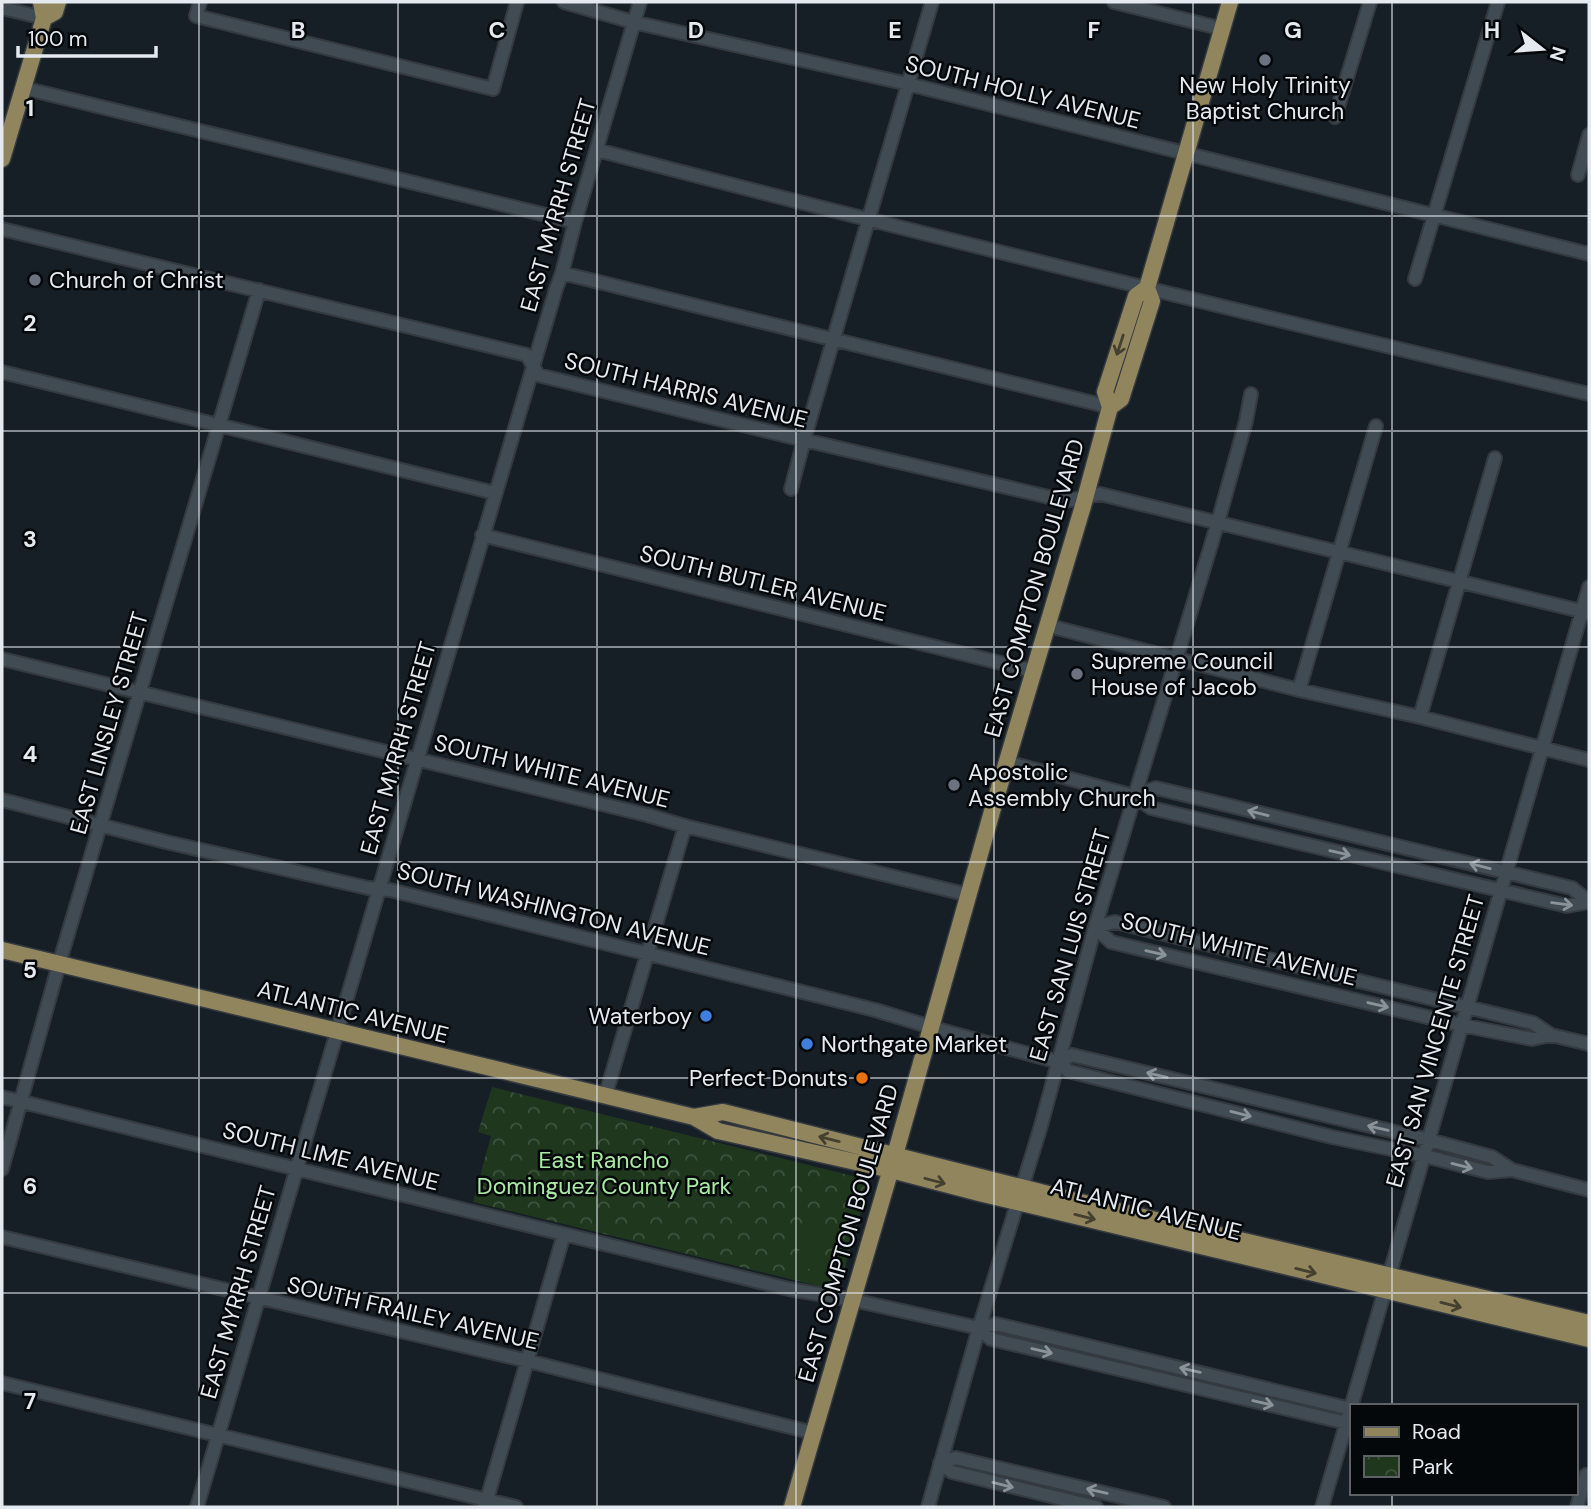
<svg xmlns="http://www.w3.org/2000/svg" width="1591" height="1509" font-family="'DM Sans',sans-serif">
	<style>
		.park { fill: url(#park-crowns) }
		.pitch { fill: #1f371d }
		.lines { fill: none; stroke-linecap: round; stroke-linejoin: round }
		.minor-casing { stroke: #343a40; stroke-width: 16 }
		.major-casing { stroke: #343a40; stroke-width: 19 }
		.minor { stroke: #414b53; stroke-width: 12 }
		.major { stroke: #91855d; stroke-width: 16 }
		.oneway { stroke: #444030 }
		.oneway2 { stroke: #8a9399 }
		.grid { fill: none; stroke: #e4eaef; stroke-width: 2; stroke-opacity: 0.55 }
		.worship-dot { fill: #6b7280; stroke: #05080b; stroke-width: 2.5 }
		.shop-dot { fill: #3f7fe0; stroke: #05080b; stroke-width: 2.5 }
		.food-dot { fill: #e8710a; stroke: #05080b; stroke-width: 2.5 }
		.labels { text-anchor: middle; stroke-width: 5; stroke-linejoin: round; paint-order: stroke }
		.poi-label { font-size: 23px; fill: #e4eaef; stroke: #05080b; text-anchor: start }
		.street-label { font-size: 23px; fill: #e4eaef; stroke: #05080b }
		.park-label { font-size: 23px; fill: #a9eaa3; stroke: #05080b }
		.grid-label { font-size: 23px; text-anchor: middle; font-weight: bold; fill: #e4eaef; stroke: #05080b; stroke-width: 5; stroke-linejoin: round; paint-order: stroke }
	</style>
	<defs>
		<pattern id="park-crowns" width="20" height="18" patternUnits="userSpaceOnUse" patternTransform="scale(1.75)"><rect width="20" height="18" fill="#1f371d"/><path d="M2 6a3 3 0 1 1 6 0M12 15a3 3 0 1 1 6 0" fill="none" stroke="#3f543e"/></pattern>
	</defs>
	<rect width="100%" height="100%" fill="#161f25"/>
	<path class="park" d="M492,1087L861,1178L868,1188L839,1287L831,1289L473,1202L491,1136L478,1132Z"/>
	<path class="pitch" d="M604,1159L638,1167L633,1187L598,1179Z
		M805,1226L838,1233L834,1249L802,1241Z
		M799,1250L832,1258L828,1273L796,1266Z"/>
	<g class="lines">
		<defs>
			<path id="minor" d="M200,2L196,16L493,89L517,2
				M564,2L633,22L908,84L1589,254
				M1114,2L1223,29
				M2,8L44,18
				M23,88L575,222
				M1335,117L1370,2
				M597,150C927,236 1258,316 1589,394
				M1578,175L1589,135
				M2,229L527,355L538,375L804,440L1066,501L1100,494L1589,613
				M562,273L1110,407
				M1415,279L1498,2
				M2,372L495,493
				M791,489L804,440L932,2
				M482,535L1033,671
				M1049,626L1299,690L1420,717L1589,760
				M2,659L647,815L685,826L969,895
				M1299,690L1376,426
				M1420,717L1495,458
				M1007,762L1134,796L1151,808L1567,906L1589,902
				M1134,796L1156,788L1572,888L1589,902
				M2,800L166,842L368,888L390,890L875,1010L951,1033L1059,1062L1068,1071L1332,1137L1425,1156L1488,1172L1512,1170L1589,1190
				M1095,927L1115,922L1533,1023L1551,1035L1589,1044
				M1095,927L1111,942L1461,1025L1532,1039L1551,1035
				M1059,1062L1072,1055L1429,1140L1492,1157L1512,1170
				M2,1097L789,1289L853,1300L979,1328L996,1324L1351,1409
				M605,1097L685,826
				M2,1169L59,964L259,290
				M2,1237L528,1361L814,1433
				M979,1328L991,1339L1351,1424
				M2,1383L516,1507
				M940,1463L956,1458L1164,1507
				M940,1463L952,1472L1096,1507
				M485,1506L564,1234
				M197,1507L556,289L562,273L575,222L640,2
				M928,1507L979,1328L1040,1129L1095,927L1218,522L1246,421L1251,394
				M1322,1507L1589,587
				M1577,1507L1586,1475"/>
			<path id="major" d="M44,18L55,12L58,2
				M2,159L44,18L41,2
				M1110,407L1121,399L1152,301L1147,288
				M2,950L694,1117L718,1131L891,1170L979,1193L1589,1339
				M694,1117L723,1112L1076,1201L1589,1323
				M792,1507L895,1155L993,808L1083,506L1110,407L1105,392L1136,296L1147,288L1230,2"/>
		</defs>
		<use href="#minor" class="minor-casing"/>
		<use href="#major" class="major-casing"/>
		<use href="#minor" class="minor"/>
		<use href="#major" class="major"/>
	</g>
	<defs><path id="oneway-shaft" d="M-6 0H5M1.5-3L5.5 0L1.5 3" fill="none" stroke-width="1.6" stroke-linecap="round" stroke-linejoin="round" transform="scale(1.75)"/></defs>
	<g class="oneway">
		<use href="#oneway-shaft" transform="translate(1120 345) rotate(108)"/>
		<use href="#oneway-shaft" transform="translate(829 1139) rotate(-166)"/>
		<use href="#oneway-shaft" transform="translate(935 1181) rotate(15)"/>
		<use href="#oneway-shaft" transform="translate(1085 1217) rotate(14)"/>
		<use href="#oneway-shaft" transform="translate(1306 1271) rotate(14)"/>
		<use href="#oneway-shaft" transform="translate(1451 1305) rotate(14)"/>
	</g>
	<g class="oneway2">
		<use href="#oneway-shaft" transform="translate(1258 813) rotate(-166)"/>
		<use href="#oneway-shaft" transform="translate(1340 853) rotate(13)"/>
		<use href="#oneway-shaft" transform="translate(1480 866) rotate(-166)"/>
		<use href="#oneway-shaft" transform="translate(1562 904) rotate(7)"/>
		<use href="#oneway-shaft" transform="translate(1156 953) rotate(13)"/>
		<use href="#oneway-shaft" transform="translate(1378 1005) rotate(13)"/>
		<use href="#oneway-shaft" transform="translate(1157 1075) rotate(-167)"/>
		<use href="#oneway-shaft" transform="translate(1241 1114) rotate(14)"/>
		<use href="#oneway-shaft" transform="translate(1378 1128) rotate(-167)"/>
		<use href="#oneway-shaft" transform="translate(1462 1166) rotate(14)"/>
		<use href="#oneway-shaft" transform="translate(1042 1351) rotate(13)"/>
		<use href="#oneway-shaft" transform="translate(1190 1370) rotate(-167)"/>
		<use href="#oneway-shaft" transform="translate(1263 1403) rotate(13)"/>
		<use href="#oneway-shaft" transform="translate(1003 1485) rotate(14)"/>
		<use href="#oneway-shaft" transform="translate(1097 1491) rotate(-167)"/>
	</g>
	<path class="grid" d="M199,2V1507M398,2V1507M597,2V1507M796,2V1507M994,2V1507M1193,2V1507M1392,2V1406M2,216H1589M2,431H1589M2,647H1589M2,862H1589M2,1078H1589M2,1293H1589M1392,1493V1507"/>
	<g class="worship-dot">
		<circle cx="1265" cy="60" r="7"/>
		<circle cx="35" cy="280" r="7"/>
		<circle cx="1077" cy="674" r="7"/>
		<circle cx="954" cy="785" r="7"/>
	</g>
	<g class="shop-dot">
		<circle cx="706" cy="1016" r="7"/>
		<circle cx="807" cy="1044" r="7"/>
	</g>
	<circle class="food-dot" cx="862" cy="1078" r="7"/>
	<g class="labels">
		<g class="poi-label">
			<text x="1265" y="93" text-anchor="middle">New Holy Trinity<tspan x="1265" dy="26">Baptist Church</tspan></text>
			<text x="49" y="288">Church of Christ</text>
			<text x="1091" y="669">Supreme Council<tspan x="1091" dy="26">House of Jacob</tspan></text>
			<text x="968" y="780">Apostolic<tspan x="968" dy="26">Assembly Church</tspan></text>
			<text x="692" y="1024" text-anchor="end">Waterboy</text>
			<text x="821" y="1052">Northgate Market</text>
			<text x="848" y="1086" text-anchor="end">Perfect Donuts</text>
		</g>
		<g class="street-label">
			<text transform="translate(1023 92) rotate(14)" y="8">SOUTH HOLLY AVENUE</text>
			<text transform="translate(558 205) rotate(-74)" y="8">EAST MYRRH STREET</text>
			<text transform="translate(686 390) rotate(14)" y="8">SOUTH HARRIS AVENUE</text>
			<text transform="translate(763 583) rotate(14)" y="8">SOUTH BUTLER AVENUE</text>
			<text transform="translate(1034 588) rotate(-74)" y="8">EAST COMPTON BOULEVARD</text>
			<text transform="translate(109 723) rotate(-74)" y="8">EAST LINSLEY STREET</text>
			<text transform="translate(398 748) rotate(-74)" y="8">EAST MYRRH STREET</text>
			<text transform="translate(552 771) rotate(14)" y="8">SOUTH WHITE AVENUE</text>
			<text transform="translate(554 909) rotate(14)" y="8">SOUTH WASHINGTON AVENUE</text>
			<text transform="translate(1070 945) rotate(-74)" y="8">EAST SAN LUIS STREET</text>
			<text transform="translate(1239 949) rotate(14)" y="8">SOUTH WHITE AVENUE</text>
			<text transform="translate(353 1012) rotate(14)" y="8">ATLANTIC AVENUE</text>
			<text transform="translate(1435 1041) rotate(-74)" y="8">EAST SAN VINCENTE STREET</text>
			<text transform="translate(331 1156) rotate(14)" y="8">SOUTH LIME AVENUE</text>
			<text transform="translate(1146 1209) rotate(14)" y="8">ATLANTIC AVENUE</text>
			<text transform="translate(848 1233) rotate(-74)" y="8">EAST COMPTON BOULEVARD</text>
			<text transform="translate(238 1292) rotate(-74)" y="8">EAST MYRRH STREET</text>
			<text transform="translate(413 1313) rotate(13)" y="8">SOUTH FRAILEY AVENUE</text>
		</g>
		<g class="park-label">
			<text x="604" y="1168">East Rancho<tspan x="604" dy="26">Dominguez County Park</tspan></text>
		</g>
	</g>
	<g class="grid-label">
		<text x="298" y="38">B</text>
		<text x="497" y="38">C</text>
		<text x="696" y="38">D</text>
		<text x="895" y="38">E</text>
		<text x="1094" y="38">F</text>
		<text x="1293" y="38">G</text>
		<text x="1492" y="38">H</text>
		<text x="30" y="116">1</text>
		<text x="30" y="331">2</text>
		<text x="30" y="547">3</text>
		<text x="30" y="762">4</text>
		<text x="30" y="978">5</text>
		<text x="30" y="1194">6</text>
		<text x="30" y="1409">7</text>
	</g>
	<rect width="1591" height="1509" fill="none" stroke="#e4eaef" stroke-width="7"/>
	<rect x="1350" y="1404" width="228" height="91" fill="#05080b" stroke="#5e6266" stroke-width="2"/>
	<rect x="1364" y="1427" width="35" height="10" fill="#91855d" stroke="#5e6266" stroke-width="2"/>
	<text x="1412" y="1439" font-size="21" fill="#e4eaef">Road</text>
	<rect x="1364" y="1456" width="35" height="21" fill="url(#park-crowns)" stroke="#5e6266" stroke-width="2"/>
	<text x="1412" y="1474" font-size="21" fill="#e4eaef">Park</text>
	<g transform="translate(1542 49) rotate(107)" stroke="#05080b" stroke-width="5" paint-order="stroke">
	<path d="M0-5L12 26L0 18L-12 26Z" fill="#e4eaef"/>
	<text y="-10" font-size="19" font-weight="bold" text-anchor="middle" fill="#e4eaef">N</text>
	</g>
	<path d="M18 46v10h138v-10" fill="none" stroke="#e4eaef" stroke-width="3.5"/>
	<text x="28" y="46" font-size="21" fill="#e4eaef" stroke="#05080b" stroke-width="5" paint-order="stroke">100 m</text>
</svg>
